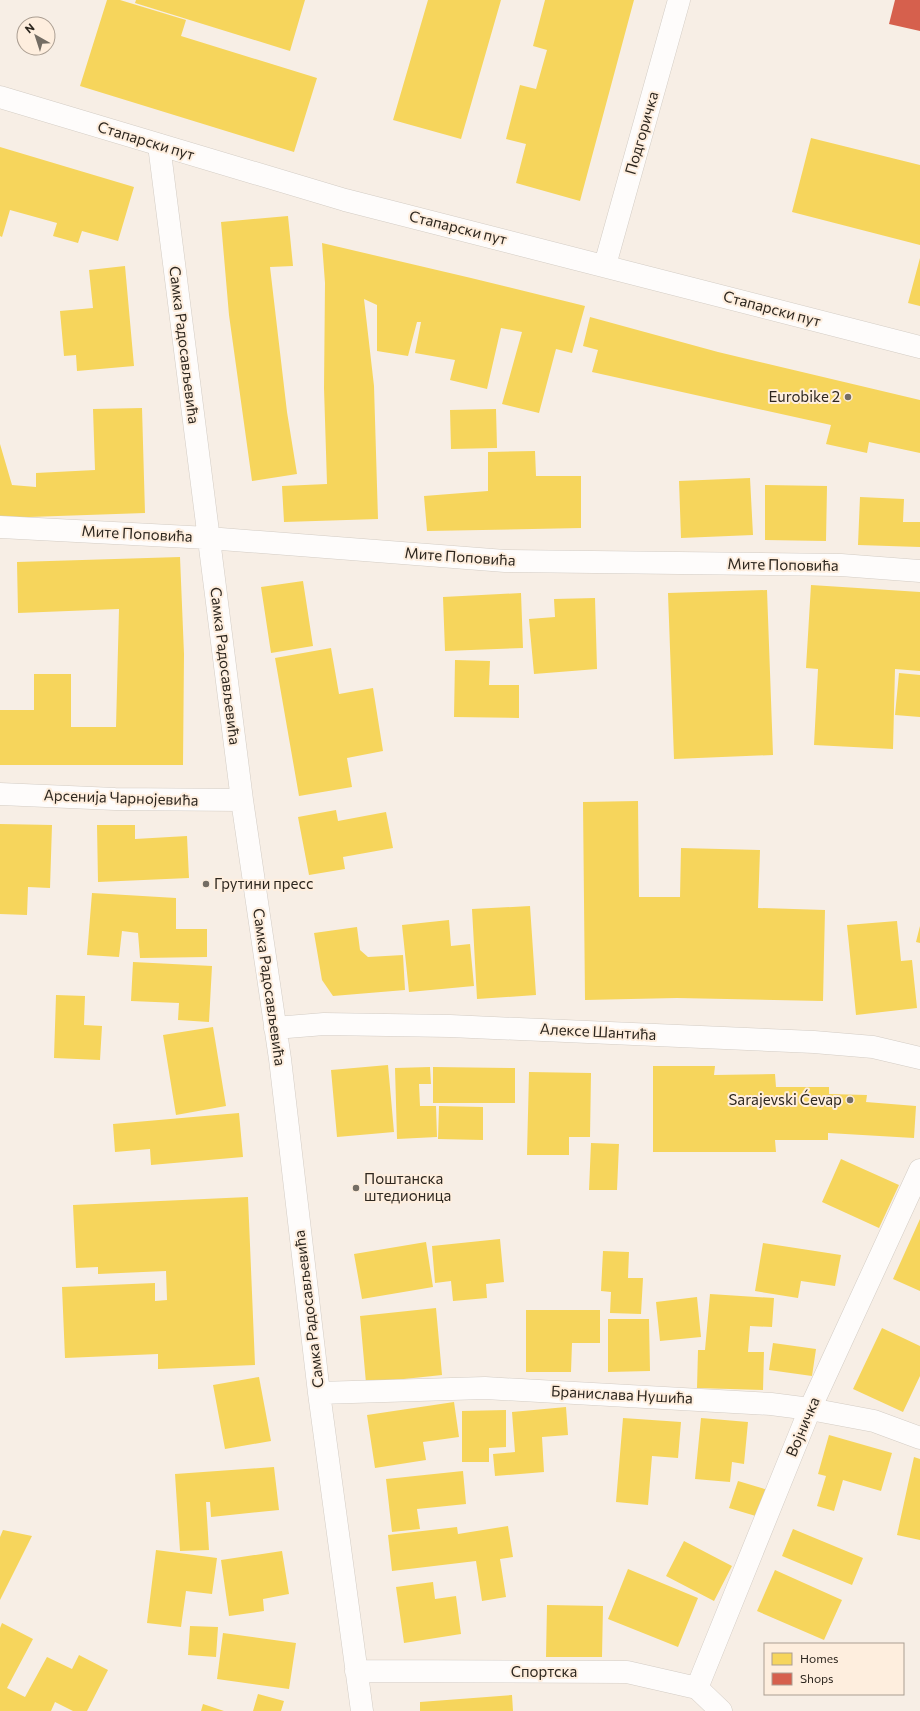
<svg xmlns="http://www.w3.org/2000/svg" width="920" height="1711" font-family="Commissioner,sans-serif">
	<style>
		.homes { fill: #f6d55c }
		.shops { fill: #d6604d }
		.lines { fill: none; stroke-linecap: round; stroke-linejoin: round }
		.street-casing { stroke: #d3ccc4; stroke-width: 23 }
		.secondary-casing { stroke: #d3ccc4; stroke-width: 23 }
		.street { stroke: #fefcfb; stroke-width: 22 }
		.secondary { stroke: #fefcfb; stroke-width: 22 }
		.poi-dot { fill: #746d64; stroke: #feeede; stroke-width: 1.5 }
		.labels { text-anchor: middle; stroke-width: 4; stroke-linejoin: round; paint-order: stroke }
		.street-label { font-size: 15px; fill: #2e271f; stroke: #feeede }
		.poi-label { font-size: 15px; fill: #2e271f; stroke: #feeede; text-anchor: end }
	</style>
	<rect width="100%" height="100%" fill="#f7eee5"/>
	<path class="homes" d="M107,0H120L186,20L181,36L317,78L294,152L80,86Z
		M136,0H305L290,51L135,3Z
		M428,0H501L461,139L393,120Z
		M545,0H634L580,201L516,183L526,144L506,139L520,85L536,89L547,50L533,46Z
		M811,138L920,165V245L792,212Z
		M0,147L134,187L118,241L82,231L78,243L53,236L57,223L10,210L2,237L0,236Z
		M288,216L293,266L270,267L287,412L297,474L252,481L229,315L221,222Z
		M322,243L471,278L585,306L572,353L556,349L539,413L502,404L522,332L501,328L487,389L450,380L455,360L415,353L421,322H417L408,356L377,351V305L364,299L374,386L378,519L284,522L282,486L327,484L324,388L325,283Z
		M920,258V306L908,303Z
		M125,266L134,366L77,371L76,355L64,356L60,311L93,308L89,270Z
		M590,317L718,352L920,400V453L869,442L867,453L826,444L831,425L592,372L598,350L583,346Z
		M142,408L145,513L0,518V444L12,485L36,487V473L95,470L93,409Z
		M496,409L497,448L451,449L450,410Z
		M535,451L536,476H581V528L427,531L424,496L488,491V452Z
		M750,478L753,535L681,538L679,481Z
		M765,485L827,486L826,541L765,540Z
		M860,497L904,499L903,522H920V547L858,545Z
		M180,557L184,654L183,765H0V710H34V674H71V727H116L119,609L18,613L17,562Z
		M303,581L313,646L271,653L261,587Z
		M811,585L920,592V671L895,669L893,749L814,745L818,669L806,668Z
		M767,590L773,755L674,759L668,593Z
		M521,593L523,648L445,651L443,597Z
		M595,598L597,669L534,674L529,619L555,617L554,599Z
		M331,648L339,694L373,688L383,751L347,758L352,787L299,796L275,658Z
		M455,660L490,661L489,685H519V718L454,717Z
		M899,673L920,675V717L895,715Z
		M638,801L639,897H680L681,848L760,850L758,908L825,910L823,1001L677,998L585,1000L583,802Z
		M336,810L338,821L386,812L393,848L343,857L345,869L309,875L298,817Z
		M0,824L52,825L50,888L28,887L27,915L0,914Z
		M97,825H135V839L187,836L189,878L98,882Z
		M92,893L176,898V929H207V957L140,958L138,933L122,931L119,957L87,955Z
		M530,906L536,995L477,999L472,909Z
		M449,920L451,946L470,944L474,986L409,992L402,925Z
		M897,921L901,961L912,960L917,1008L856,1015L847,925Z
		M920,926V943L916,942Z
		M357,927L360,950L368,957L403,955L405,990L333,996L322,980L314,933Z
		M133,962L212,966L209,1022L178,1020L179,1003L131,1001Z
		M56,995L85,996L84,1025L102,1026L100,1060L54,1058Z
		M213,1027L226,1106L176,1115L163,1035Z
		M388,1065L394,1132L337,1137L331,1070Z
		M653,1066H715L714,1075L775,1074L776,1087H829V1094L867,1095L866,1102L916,1106L914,1138L828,1133V1140H775L776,1152H653Z
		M430,1067L431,1084H419L420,1106H436L437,1137L397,1139L395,1068Z
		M433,1067L515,1068V1103H433Z
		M529,1072L591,1073L590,1137H569V1155H527Z
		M439,1106L483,1107V1140L438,1139Z
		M239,1113L243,1157L151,1165L150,1149L115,1152L113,1124Z
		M591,1143L619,1144L617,1190H589Z
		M841,1159L899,1185L879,1228L822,1202Z
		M248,1197L255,1365L158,1369V1354L65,1358L62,1287L155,1283V1301L167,1300L166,1271L98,1274V1267L76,1268L73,1205Z
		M920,1219V1291L893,1279Z
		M500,1239L504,1282L486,1284L487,1298L453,1301L451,1281L435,1283L432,1246Z
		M426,1242L433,1287L362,1299L354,1254Z
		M763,1243L841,1255L835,1286L801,1281L798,1298L755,1291Z
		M603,1251L629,1252L628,1278H643L641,1314L610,1313L611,1292L601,1291Z
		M710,1294L774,1298L772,1327L750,1326L748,1352H764L763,1390L697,1388L698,1350H705Z
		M697,1297L701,1337L660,1341L656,1302Z
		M436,1308L442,1375L366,1383L360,1316Z
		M526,1310H600V1343H572L571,1372H526Z
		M608,1319H649L650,1371L608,1372Z
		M882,1328L920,1346V1376L903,1412L853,1389Z
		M773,1343L816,1349L812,1376L769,1370Z
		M259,1377L271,1441L225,1449L213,1385Z
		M454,1402L459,1437L423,1442L426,1460L375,1468L367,1415Z
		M566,1407L568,1435L542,1437L544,1472L495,1476L493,1454L515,1452L512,1412Z
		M506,1410V1447L489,1448V1462H462V1411Z
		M623,1418L681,1422L678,1458L652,1456L648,1505L616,1502Z
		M701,1418L748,1422L744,1464L732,1462L730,1482L695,1479Z
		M829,1435L892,1453L881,1491L843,1480L834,1511L817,1506L826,1476L818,1474Z
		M914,1457L920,1459V1540L897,1535Z
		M274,1467L279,1510L211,1517L210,1502H206L209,1550L180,1551L175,1474Z
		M463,1471L466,1504L417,1509L420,1529L392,1532L386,1479Z
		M738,1481L768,1490L759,1517L729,1508Z
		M508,1526L513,1557L500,1559L506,1597L482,1601L476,1561L392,1571L388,1535L457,1527L458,1534Z
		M793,1529L863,1558L852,1585L782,1556Z
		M3,1530L32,1536L0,1600V1537Z
		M684,1541L732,1566L714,1601L666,1576Z
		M156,1550L217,1558L212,1594L186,1591L181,1627L147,1623Z
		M282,1551L289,1594L263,1599L264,1611L229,1616L221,1560Z
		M628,1569L698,1598L678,1647L608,1619Z
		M775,1570L842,1600L824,1640L757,1611Z
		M433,1582L435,1599L456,1596L461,1634L404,1643L396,1587Z
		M547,1605L603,1606L602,1657H546Z
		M2,1623L33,1639L7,1688L25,1697L47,1657L72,1669L79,1655L108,1670L87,1711H73L55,1702L51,1711H0V1628Z
		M190,1626L218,1627L216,1657L188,1655Z
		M223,1633L296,1643L289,1689L217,1679Z
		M258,1694L284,1701L281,1711H253Z
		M512,1695L513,1711H420V1702Z
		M203,1704L224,1711H201Z"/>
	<path class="shops" d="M895,0H920V31L889,24Z"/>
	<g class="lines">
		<defs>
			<path id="street" d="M159,145L242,800L280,1059L319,1393L362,1711
				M605,265L679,0
				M0,527L208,538L505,561L841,565L920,571
				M0,794L115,799L242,800
				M275,1028L324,1024L450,1026L814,1042L873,1047L920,1058
				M319,1393L485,1388L771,1404L810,1409L874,1421L920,1438
				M356,1671L627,1672L697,1688L721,1711
				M697,1688L810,1409L920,1170"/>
			<path id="secondary" d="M0,97L345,200L920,347"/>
		</defs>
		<use href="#street" class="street-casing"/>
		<use href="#secondary" class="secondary-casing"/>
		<use href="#street" class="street"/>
		<use href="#secondary" class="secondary"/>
	</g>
	<g class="poi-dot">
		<circle cx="848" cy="397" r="4"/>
		<circle cx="206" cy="884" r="4"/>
		<circle cx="850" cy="1100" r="4"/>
		<circle cx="356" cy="1188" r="4"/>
	</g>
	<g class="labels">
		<g class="street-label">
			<text transform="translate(642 133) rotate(-74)" y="5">Подгоричка</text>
			<text transform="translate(146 141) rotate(17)" y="5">Стапарски пут</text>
			<text transform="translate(458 228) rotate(14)" y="5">Стапарски пут</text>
			<text transform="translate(772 309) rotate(15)" y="5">Стапарски пут</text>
			<text transform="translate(184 345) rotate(83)" y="5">Самка Радосављевића</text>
			<text transform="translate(137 534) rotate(3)" y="5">Мите Поповића</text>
			<text transform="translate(460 557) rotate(4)" y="5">Мите Поповића</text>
			<text transform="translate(783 565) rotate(1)" y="5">Мите Поповића</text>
			<text transform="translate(225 666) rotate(83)" y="5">Самка Радосављевића</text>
			<text transform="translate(121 798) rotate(2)" y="5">Арсенија Чарнојевића</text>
			<text transform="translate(269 987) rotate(82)" y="5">Самка Радосављевића</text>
			<text transform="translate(598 1032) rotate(3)" y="5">Алексе Шантића</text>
			<text transform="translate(309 1309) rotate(-97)" y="5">Самка Радосављевића</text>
			<text transform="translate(622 1395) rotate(3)" y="5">Бранислава Нушића</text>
			<text transform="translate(803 1427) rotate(-67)" y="5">Војничка</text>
			<text x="544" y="1677">Спортска</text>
		</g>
		<g class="poi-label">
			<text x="840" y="402">Eurobike 2</text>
			<text x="214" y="889" text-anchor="start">Грутини пресс</text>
			<text x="842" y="1105">Sarajevski Ćevap</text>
			<text x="364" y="1184" text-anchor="start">Поштанска<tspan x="364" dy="17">штедионица</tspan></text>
		</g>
	</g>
	<rect x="764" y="1643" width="140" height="52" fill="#feeede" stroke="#ab9e92"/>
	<rect x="772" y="1653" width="20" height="12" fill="#f6d55c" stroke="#ab9e92"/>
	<text x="800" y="1663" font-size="12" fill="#2e271f">Homes</text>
	<rect x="772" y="1673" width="20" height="12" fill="#d6604d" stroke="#ab9e92"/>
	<text x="800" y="1683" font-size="12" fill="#2e271f">Shops</text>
	<g transform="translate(36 36) rotate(321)"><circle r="19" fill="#feeede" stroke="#ab9e92"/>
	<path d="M0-3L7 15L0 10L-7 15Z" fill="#746d64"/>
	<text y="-6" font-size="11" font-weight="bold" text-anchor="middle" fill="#2e271f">N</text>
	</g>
</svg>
